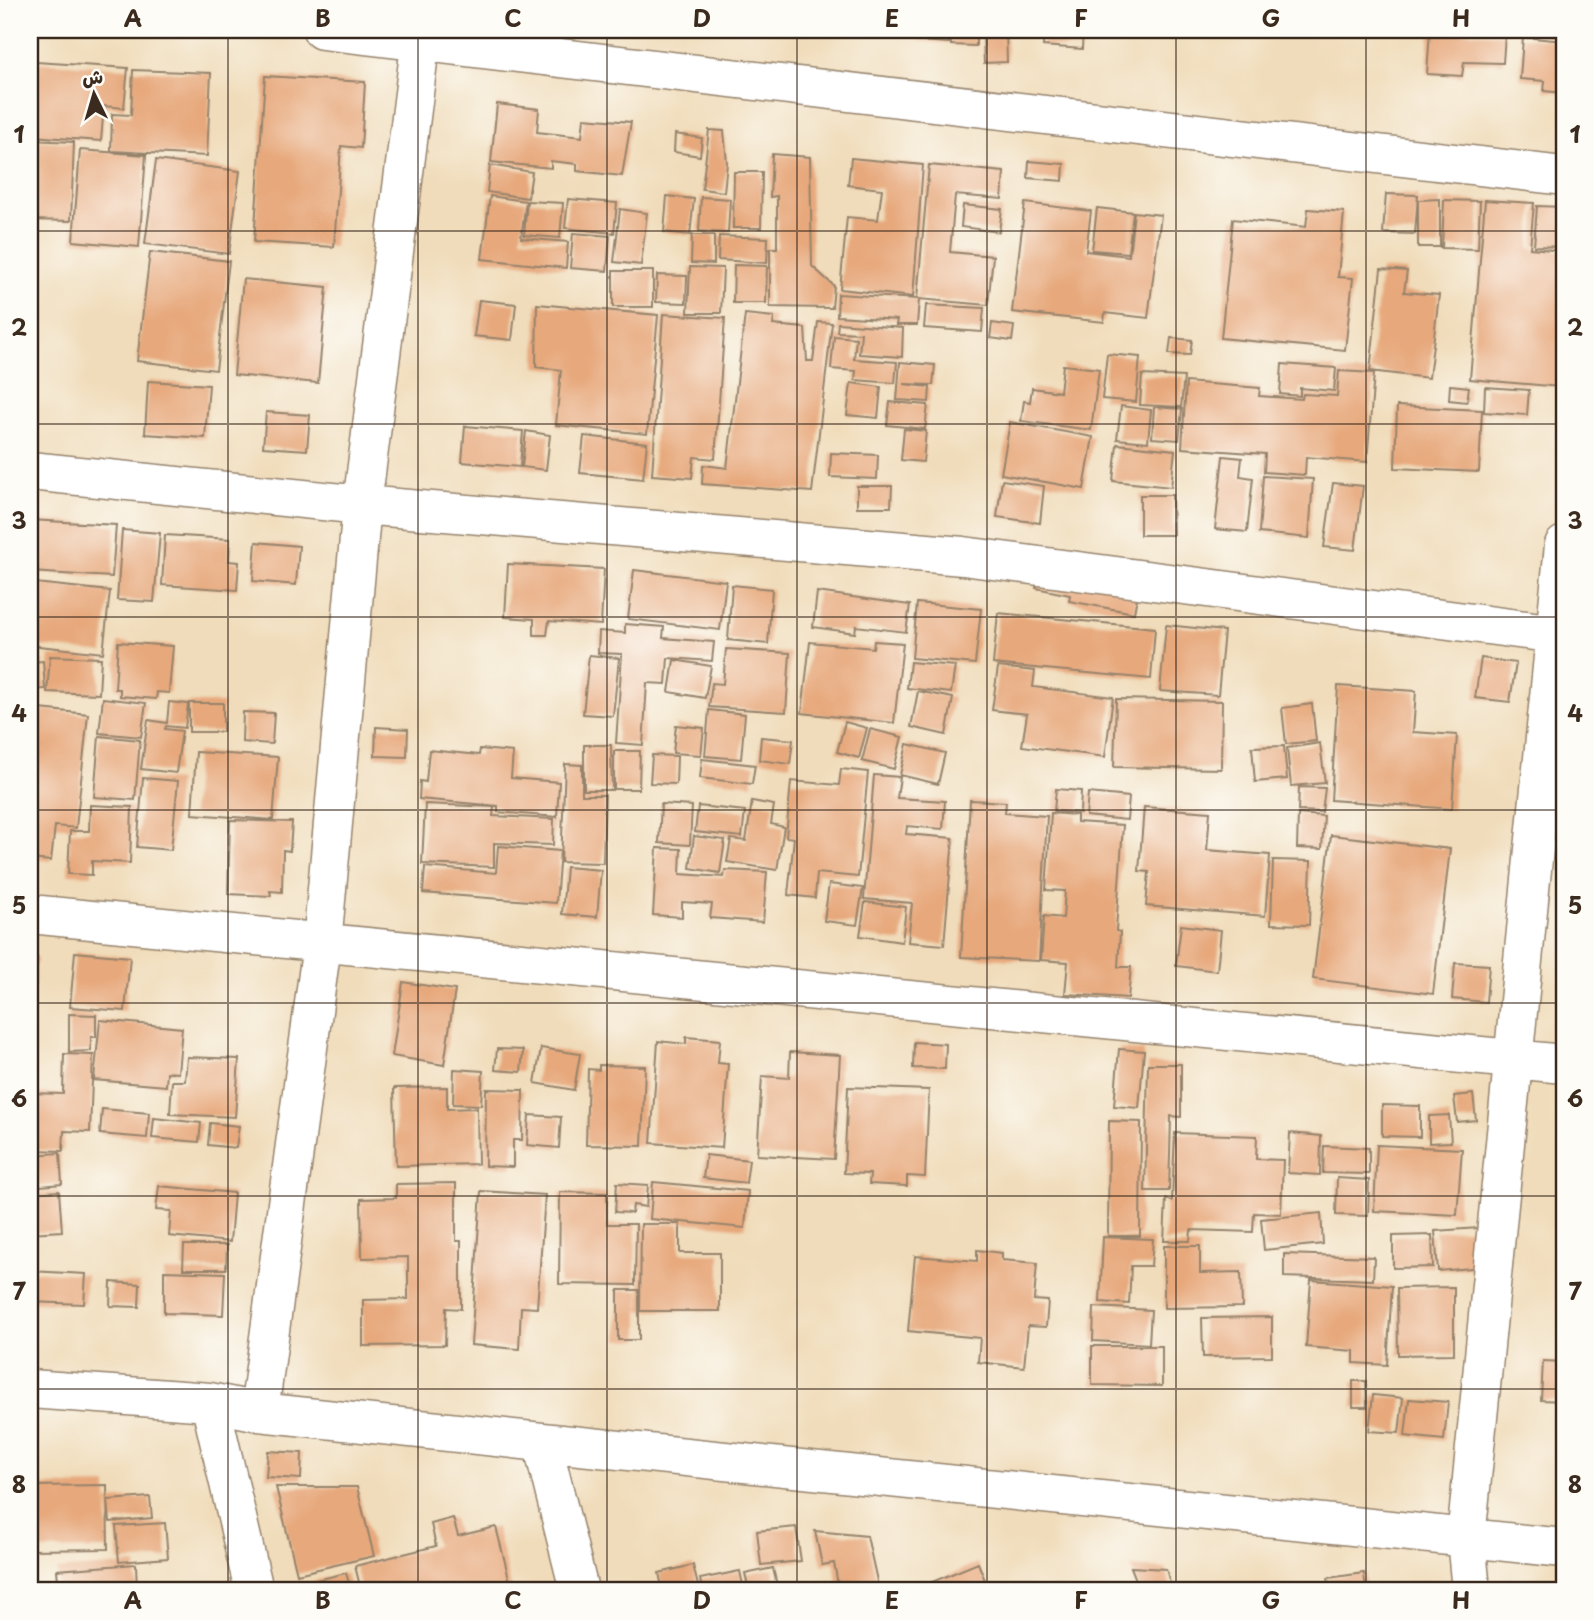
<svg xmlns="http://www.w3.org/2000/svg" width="1594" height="1620" font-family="'Playpen Sans','Playpen Sans Arabic',sans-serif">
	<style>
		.building { fill: #e7a87c }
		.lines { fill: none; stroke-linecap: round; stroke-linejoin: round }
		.minor-casing { stroke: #96836c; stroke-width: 41 }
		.minor { stroke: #fff; stroke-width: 38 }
		.grid { fill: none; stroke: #3b2a1e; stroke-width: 2; stroke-opacity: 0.55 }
		.neatline { fill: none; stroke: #3b2a1e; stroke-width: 2.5 }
		.grid-label { font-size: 23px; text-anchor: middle; font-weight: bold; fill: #3b2a1e }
	</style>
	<rect width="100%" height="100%" fill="#fdfcf7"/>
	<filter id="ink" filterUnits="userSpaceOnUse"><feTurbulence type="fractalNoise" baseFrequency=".0143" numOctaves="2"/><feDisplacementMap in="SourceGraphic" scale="14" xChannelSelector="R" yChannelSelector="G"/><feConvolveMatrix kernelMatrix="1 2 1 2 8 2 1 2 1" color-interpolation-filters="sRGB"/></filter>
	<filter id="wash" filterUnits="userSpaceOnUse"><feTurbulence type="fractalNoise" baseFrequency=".00686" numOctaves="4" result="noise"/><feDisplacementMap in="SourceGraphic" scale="28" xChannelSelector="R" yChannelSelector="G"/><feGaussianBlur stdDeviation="1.57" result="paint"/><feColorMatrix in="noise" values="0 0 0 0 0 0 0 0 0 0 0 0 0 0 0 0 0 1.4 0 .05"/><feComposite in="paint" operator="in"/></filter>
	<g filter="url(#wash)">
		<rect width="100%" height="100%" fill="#f0dcba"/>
		<g id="blocks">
			<path class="building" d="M918,30H950L949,43L918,41Z
				M952,30H976V46L951,45Z
				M983,30H1006L1007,62L984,63Z
				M1044,30H1083L1082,49L1043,46Z
				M1290,30H1326L1325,33Z
				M1430,30L1505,34L1503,63L1464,62L1462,76L1427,74Z
				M1540,30H1564V37L1540,34Z
				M1523,37L1564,41V93L1544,91L1545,81L1520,79Z
				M36,62L128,68L124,108L104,106L101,141L31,136Z
				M133,70L211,73L207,156L111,151L112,114L131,115Z
				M265,76L365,82L361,148L341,146L334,247L254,242Z
				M497,104L539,109L537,132L582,137L584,118L631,122L622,176L577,171V164L551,161V168L491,162Z
				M709,130L724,131L727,163L724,192L702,189Z
				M675,134L702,138L700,156L674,152Z
				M30,140L74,142L71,221L30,220Z
				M80,150L146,155L139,247L73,241Z
				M772,154L810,157L812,266L834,286L832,308L770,307V248H777V196L770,197Z
				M851,158L923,165L913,297L840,289L847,217L878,220L882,189L848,185Z
				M156,160L240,171L229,254L145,244Z
				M1029,161L1064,164L1063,181L1028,178Z
				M490,165L532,172L528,198L487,192Z
				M929,165L1004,172L1002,199L955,195L950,252L993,256L988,305L919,299L917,325H896L897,320L837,316L838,294L917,299Z
				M734,172H762L761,228H733Z
				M1386,194L1418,195L1415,234L1383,233Z
				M490,196L526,201L521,238L568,242L566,268L482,259Z
				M667,196L694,199L690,235L664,232Z
				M701,197L730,199L728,233L699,231Z
				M568,199L617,203L614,233L565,228Z
				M1440,199V247H1418V200Z
				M1444,200L1480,201L1478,249L1442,248Z
				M1485,200L1534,203L1530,248L1564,251V332L1560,387L1470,379Z
				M527,201L563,203L560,238L524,235Z
				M1025,203L1091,211L1086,251L1129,256L1134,212L1161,215L1148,318L1105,313L1104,322L1012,312Z
				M963,205L1002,209L999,232L961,227Z
				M1537,206L1564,207V247L1534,246Z
				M1097,208L1133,212L1128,253L1092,250Z
				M620,209L647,213L641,265L614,262Z
				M1308,209L1344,212L1338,277L1353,278L1345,350L1221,338L1233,219L1306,227Z
				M573,233L610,236L607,271L570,268Z
				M692,235H714V264L691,263Z
				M719,236L768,238L767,263L718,260Z
				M150,252L229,261L216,370L137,361Z
				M734,265L767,266L766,303H733Z
				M690,267L723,268L721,313H688Z
				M1381,269L1407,271L1404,292L1439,295L1429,378L1370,371Z
				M613,271H653V307H613Z
				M30,272H33L32,289H30Z
				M657,275L687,276L686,303L656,302Z
				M243,279L327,287L318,383L234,375Z
				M479,300L516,304L512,340L474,336Z
				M537,304L658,315L647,434L556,425L561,370L536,367Z
				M926,305L984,308L982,332L924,328Z
				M663,314L725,318L715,459L694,457L692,478L652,475Z
				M745,314L774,317L773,325L805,328L807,361H813L818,322L832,323L812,492L702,484L703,465L727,468Z
				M838,323L903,328L902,357L859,354L861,333L837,332Z
				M992,323L1014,326L1012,341L990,338Z
				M834,336L856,338L854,359L897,362L895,383L855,380L856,371L831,369Z
				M1171,338L1192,340L1190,355L1169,354Z
				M1107,354L1140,357L1136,402L1102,399Z
				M900,362L935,365L933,385L904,384L930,387L929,402L897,400Z
				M1282,364L1336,368L1334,391L1300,388V396L1280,394Z
				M1063,365L1099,369L1091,430L1021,421L1024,401L1030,402L1032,388L1060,392Z
				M1339,371L1374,373L1367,462L1306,457L1305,475L1264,472L1265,454L1182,448L1186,382L1260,388L1259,396L1302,399L1303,394L1337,396Z
				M1142,375L1184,377L1181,407L1140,405Z
				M148,381L209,385L205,438L145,434Z
				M851,383L881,387L878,418L847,415Z
				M1450,385L1469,387L1467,402L1449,400Z
				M1485,387L1529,390L1527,415L1484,412Z
				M890,402L928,405L925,429L887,425Z
				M1121,406L1151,410L1148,442L1117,439Z
				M1397,406L1482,410L1479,472L1395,468Z
				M1154,407L1182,409L1179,440L1152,438Z
				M266,412L310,415L307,450L263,447Z
				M1010,422L1093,437L1084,489L1001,474Z
				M465,426L523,431L520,467L462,462Z
				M904,429L926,431L923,462L901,460Z
				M526,431L550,435L546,470L522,467Z
				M584,436L647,443L643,479L580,473Z
				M1117,444L1175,450L1171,487L1113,481Z
				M831,453L878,455L877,479L830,477Z
				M1223,456L1242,458L1240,476L1253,478L1247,532L1215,529Z
				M1263,476L1313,479L1309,538L1259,533Z
				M1002,480L1044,486L1040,523L997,517Z
				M1333,483L1363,486L1355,550L1324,547Z
				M857,486H892L891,507H857Z
				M1140,495H1172L1173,535H1140Z
				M30,520L116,525L112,577L30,572Z
				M122,530L160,533L154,602L117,600Z
				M165,535L230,539L229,561L239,562L237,590L162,585Z
				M256,542L299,546L296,585L253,581Z
				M508,564L604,569L601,625L549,621L547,635H534V619L505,617Z
				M634,570L726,581L720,630L628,619Z
				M1039,572L1138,591L1134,613L1069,601L1070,595L1036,588Z
				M35,583L110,591L103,653L30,645Z
				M732,585L772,589L768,644L728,640Z
				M817,592L910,605L906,632L856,626L855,633L813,627Z
				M917,603L981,609L975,664L912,658Z
				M998,613L1155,628L1151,679L993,664Z
				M625,624L664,627L663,638L714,642L712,661L668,658L666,684L647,683L643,745L616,743L622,654L598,653L599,631L625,633Z
				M1166,625L1224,631L1218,695L1160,691Z
				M874,641L903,643L894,723L802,713L810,642L873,648Z
				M118,642L173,646L169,693L157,692L156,699L120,696V689H115Z
				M726,649L790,653L786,712L709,707L712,683L723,684Z
				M589,655L619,658L613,716L583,714Z
				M50,656L101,658L99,694L47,692Z
				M1481,658L1516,663L1510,702L1475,698Z
				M674,660L711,666L705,698L669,692Z
				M43,661L45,689L30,690V662Z
				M910,662L955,666L951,693L907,688Z
				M998,667L1035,671L1033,687L1113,697L1105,757L1022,746L1027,714L992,710Z
				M1338,686L1416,691L1413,732L1457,735L1452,809L1331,800Z
				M918,691L953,698L946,735L911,727Z
				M103,698L146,703L141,737L99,733Z
				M1116,699L1222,701L1221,769L1114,767Z
				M169,702L188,704L185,728L166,726L165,729L182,731L176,773L141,769L148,720L167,723Z
				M189,703H223V732H189Z
				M1312,704L1316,741L1286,744L1282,708Z
				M30,708L88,714L76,828L55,826L51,861L30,859Z
				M709,710L745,714L741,759L705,756Z
				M243,712L274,713L272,744L242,742Z
				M845,722L867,728L859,758L837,752Z
				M676,725L704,728L701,755L673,753Z
				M376,727L408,729L407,757L375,756Z
				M870,729L902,737L894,769L862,761Z
				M99,736L140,740L135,800L94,797Z
				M761,737L793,740L790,764L759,760Z
				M1320,743L1325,783L1291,786L1287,748Z
				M907,744L945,753L938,784L900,775Z
				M584,745H611L612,790H584Z
				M1284,746L1287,779L1255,782L1252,747Z
				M480,749L513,752L511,778L559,782L557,817L498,812V806L419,799L420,781L426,782L429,750L479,755Z
				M614,751H640L639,789H614Z
				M196,752L278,757L273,820L192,814Z
				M652,755L677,756L676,784L650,783Z
				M702,759L755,765L752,784L700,778Z
				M565,764L582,765V795H605L603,863L561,862Z
				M841,769L868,772L858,877L817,873L815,898L788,895L794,838L786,837L791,781L839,785Z
				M874,775L900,777L897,798L945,801L943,829L907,826L906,834L953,838L944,945L908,942L912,903L864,899Z
				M143,778L178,781L171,850L137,847Z
				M1299,787L1325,788L1322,812L1298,811Z
				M1056,789L1081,791L1080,813L1054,811Z
				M1088,793L1129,797L1127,820L1086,816Z
				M970,800L1006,802L1005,813L1047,816L1039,961L961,957Z
				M752,801L774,805L771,824L784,827L777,870L727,862L731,839L746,841Z
				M425,804L494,807L493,816L554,819L553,845L494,843V867L422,864Z
				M661,804L692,806L690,845L659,843Z
				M90,805L132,807L130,863L92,861V875L68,874L70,831H89Z
				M698,806L745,811L742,837L695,832Z
				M1144,807L1210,812L1207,850L1270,855L1265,916L1146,906L1149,872L1139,871Z
				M1051,813L1077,815V822L1123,825L1116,931L1120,932L1118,967H1131L1128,998L1065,994L1068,962L1041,960L1044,916L1063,918L1065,891L1046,890Z
				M1298,814L1324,816L1322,849L1297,848Z
				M230,820L292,822L290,851L283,850L282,892L270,891L271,896L228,894Z
				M1331,835L1450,849L1433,994L1313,979Z
				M694,836L725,840L720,873L690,868Z
				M498,846L560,851L556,903L423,893L425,867L496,873Z
				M657,848L681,849L680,874L724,877L725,870L767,872L763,922L710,918L712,904L682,902V917L653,915Z
				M1273,860L1311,861L1309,925L1271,924Z
				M566,867L601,870L597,917L562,914Z
				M829,884L863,888L857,925L824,921Z
				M865,902L906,907L902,942L860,936Z
				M1181,925L1221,930L1217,971L1176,966Z
				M75,952L130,957L125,1011L70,1007Z
				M30,956L37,957L34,988H30Z
				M1455,963L1489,965L1486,1002L1452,999Z
				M403,982L455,990L444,1065L392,1056Z
				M69,1014L96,1015V1037H91V1051L69,1052Z
				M100,1020L182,1028L178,1073L167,1072L166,1086L94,1080Z
				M686,1037L720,1040L718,1063L728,1064L722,1148L651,1143L658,1041L686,1044Z
				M914,1042L946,1044L945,1069L913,1068Z
				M30,1047H34L32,1071H30Z
				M541,1048L580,1054L574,1090L535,1083Z
				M497,1049L523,1050L521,1072L495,1070Z
				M1119,1049L1144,1051L1139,1108L1114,1106Z
				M790,1052L840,1055L834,1159L757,1155L762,1076L789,1078Z
				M64,1054L93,1055L90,1132L64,1131L63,1151L34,1150L35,1125L30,1124V1093L63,1094Z
				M187,1057L239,1059L235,1117L170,1114L172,1081H185Z
				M1148,1064H1181V1117L1171,1116L1169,1191H1145Z
				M599,1065L645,1066L642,1146L586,1145L588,1069L599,1070Z
				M454,1069L483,1071L481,1105L453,1104Z
				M447,1087V1109L477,1108L478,1164L396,1166L394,1088Z
				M848,1087L929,1090L925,1177L907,1176V1186L869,1184L870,1174L844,1173Z
				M486,1089L523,1090L522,1140H513V1167L485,1166Z
				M1473,1094L1476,1120L1457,1122L1454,1096Z
				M1382,1105L1420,1106V1137L1382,1136Z
				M102,1109L149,1113L147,1138L100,1134Z
				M529,1115L561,1117L559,1148L527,1145Z
				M1449,1115L1451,1142L1429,1143V1116Z
				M154,1118L201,1123L199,1142L152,1138Z
				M1109,1121L1141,1122L1140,1236H1108Z
				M210,1123L239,1126L236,1148L208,1145Z
				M1175,1133L1257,1136L1256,1159L1283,1160L1281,1214L1254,1213L1253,1232L1191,1230L1190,1241H1164L1166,1199L1172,1201Z
				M1290,1133L1321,1136L1320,1175L1288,1173Z
				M1377,1145L1462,1149L1457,1215L1374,1211Z
				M1324,1146L1369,1148V1174L1323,1173Z
				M60,1153L62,1184L30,1187V1155Z
				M706,1155L749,1160L746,1183L703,1178Z
				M1337,1178L1369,1180L1368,1216L1336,1215Z
				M653,1182L748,1191L745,1228L650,1219Z
				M456,1183V1241H461V1309L446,1308L445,1345L363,1346V1300L408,1299V1257L362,1258L361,1199L396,1198V1184Z
				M617,1183L648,1185L646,1207L633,1205L632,1213L615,1212Z
				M159,1186L234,1193L230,1242L169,1236L171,1211L156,1210Z
				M59,1191L62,1231L30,1233V1193Z
				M481,1191L545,1195L537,1308L521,1307L519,1349L471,1345Z
				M560,1192L607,1193V1224H636L635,1285L559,1284Z
				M1321,1213L1323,1244L1264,1250L1261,1219Z
				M641,1224H680V1253H720V1311H640Z
				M1479,1228L1483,1267L1438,1271L1435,1231Z
				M1432,1235L1433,1267L1393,1268V1236Z
				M1103,1237L1153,1239L1151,1266H1131L1129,1304L1100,1302Z
				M184,1245H227L226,1269H183Z
				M1164,1246H1200V1273L1241,1272L1242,1307L1164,1308Z
				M977,1250L1002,1253V1260L1037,1263L1034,1300L1048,1301L1046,1327L1028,1326L1024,1367L978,1362L980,1338L908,1331L915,1256L977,1261Z
				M1284,1254L1374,1257L1373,1280L1284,1277Z
				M30,1271L86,1274L84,1304L30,1302Z
				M164,1271L225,1273L223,1315L164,1313Z
				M1311,1280L1392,1286L1387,1365L1354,1363V1351L1306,1347Z
				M111,1282L140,1284L139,1307L110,1306Z
				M1454,1287V1354L1398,1355L1397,1288Z
				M618,1290H639V1340H618Z
				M1094,1307L1151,1310L1149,1344L1093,1341Z
				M1272,1317V1356L1203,1357L1202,1318Z
				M1092,1346H1162V1386L1092,1385Z
				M1543,1361L1564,1362V1401L1541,1400Z
				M1353,1381H1366L1367,1407H1353Z
				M1373,1395L1403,1398L1399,1433L1369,1431Z
				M1409,1399L1448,1402L1444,1440L1405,1436Z
				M268,1451L302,1453L301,1479L266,1477Z
				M107,1485L108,1549L30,1550V1486Z
				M276,1487H357L374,1556L297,1574Z
				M150,1497L152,1518L110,1522L108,1500Z
				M453,1518L458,1536L496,1527L512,1590H361L355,1566L436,1546L431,1524Z
				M165,1523L168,1558L119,1562L116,1526Z
				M796,1527L801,1561L761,1565L757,1531Z
				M815,1531L867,1536L879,1590H839L834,1563L822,1565Z
				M978,1563L989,1590H922L920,1587Z
				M136,1564L137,1590H59L57,1570Z
				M693,1565L699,1590H650L662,1587L659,1573Z
				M1131,1567L1166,1569L1172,1590H1140Z
				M773,1568L778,1590H749L745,1574Z
				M740,1571L744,1590H702L700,1579Z
				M346,1573L351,1590H297L296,1585Z
				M1364,1573L1366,1590H1330L1328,1578Z
				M1313,1584L1315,1590H1295Z"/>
		</g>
	</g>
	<g filter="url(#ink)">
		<use href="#blocks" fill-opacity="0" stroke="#96836c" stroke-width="2"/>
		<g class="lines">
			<defs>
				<path id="minor" d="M322,30L1564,176
					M30,471L362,505L963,556L1564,635
					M30,914L1564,1064
					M30,1389L210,1402L259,1412L542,1442L1564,1548
					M210,1402L254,1590
					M259,1412L322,944L362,505L422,30
					M542,1442L579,1590
					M1471,1590L1466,1539L1564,545"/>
			</defs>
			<use href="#minor" class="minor-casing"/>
			<use href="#minor" class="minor"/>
		</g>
	</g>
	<path class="grid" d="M228,30V1590M418,30V1590M607,30V1590M797,30V1590M987,30V1590M1176,30V1590M1366,30V1590M30,231H1564M30,424H1564M30,617H1564M30,810H1564M30,1003H1564M30,1196H1564M30,1389H1564"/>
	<rect width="1594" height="1620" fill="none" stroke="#fdfcf7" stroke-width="77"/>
	<g transform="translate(94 94) rotate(355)" stroke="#fdfcf7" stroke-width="5" paint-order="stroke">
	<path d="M0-5L12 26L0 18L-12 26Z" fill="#3b2a1e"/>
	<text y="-10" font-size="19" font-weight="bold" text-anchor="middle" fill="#3b2a1e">ش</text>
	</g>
	<rect x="38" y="38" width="1518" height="1544" class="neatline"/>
	<g class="grid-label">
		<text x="133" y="27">A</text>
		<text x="323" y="27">B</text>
		<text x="513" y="27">C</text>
		<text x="702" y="27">D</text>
		<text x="892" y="27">E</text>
		<text x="1081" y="27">F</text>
		<text x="1271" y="27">G</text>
		<text x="1461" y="27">H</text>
		<text x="19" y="143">1</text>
		<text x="1575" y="143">1</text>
		<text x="19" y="336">2</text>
		<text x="1575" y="336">2</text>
		<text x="19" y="529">3</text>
		<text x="1575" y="529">3</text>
		<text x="19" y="722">4</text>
		<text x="1575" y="722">4</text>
		<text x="19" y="914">5</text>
		<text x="1575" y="914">5</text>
		<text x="19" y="1107">6</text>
		<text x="1575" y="1107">6</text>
		<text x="19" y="1300">7</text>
		<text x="1575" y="1300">7</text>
		<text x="19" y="1493">8</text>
		<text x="1575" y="1493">8</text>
		<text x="133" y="1609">A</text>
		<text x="323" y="1609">B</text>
		<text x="513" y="1609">C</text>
		<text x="702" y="1609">D</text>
		<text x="892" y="1609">E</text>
		<text x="1081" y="1609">F</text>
		<text x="1271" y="1609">G</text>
		<text x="1461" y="1609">H</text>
	</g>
</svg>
